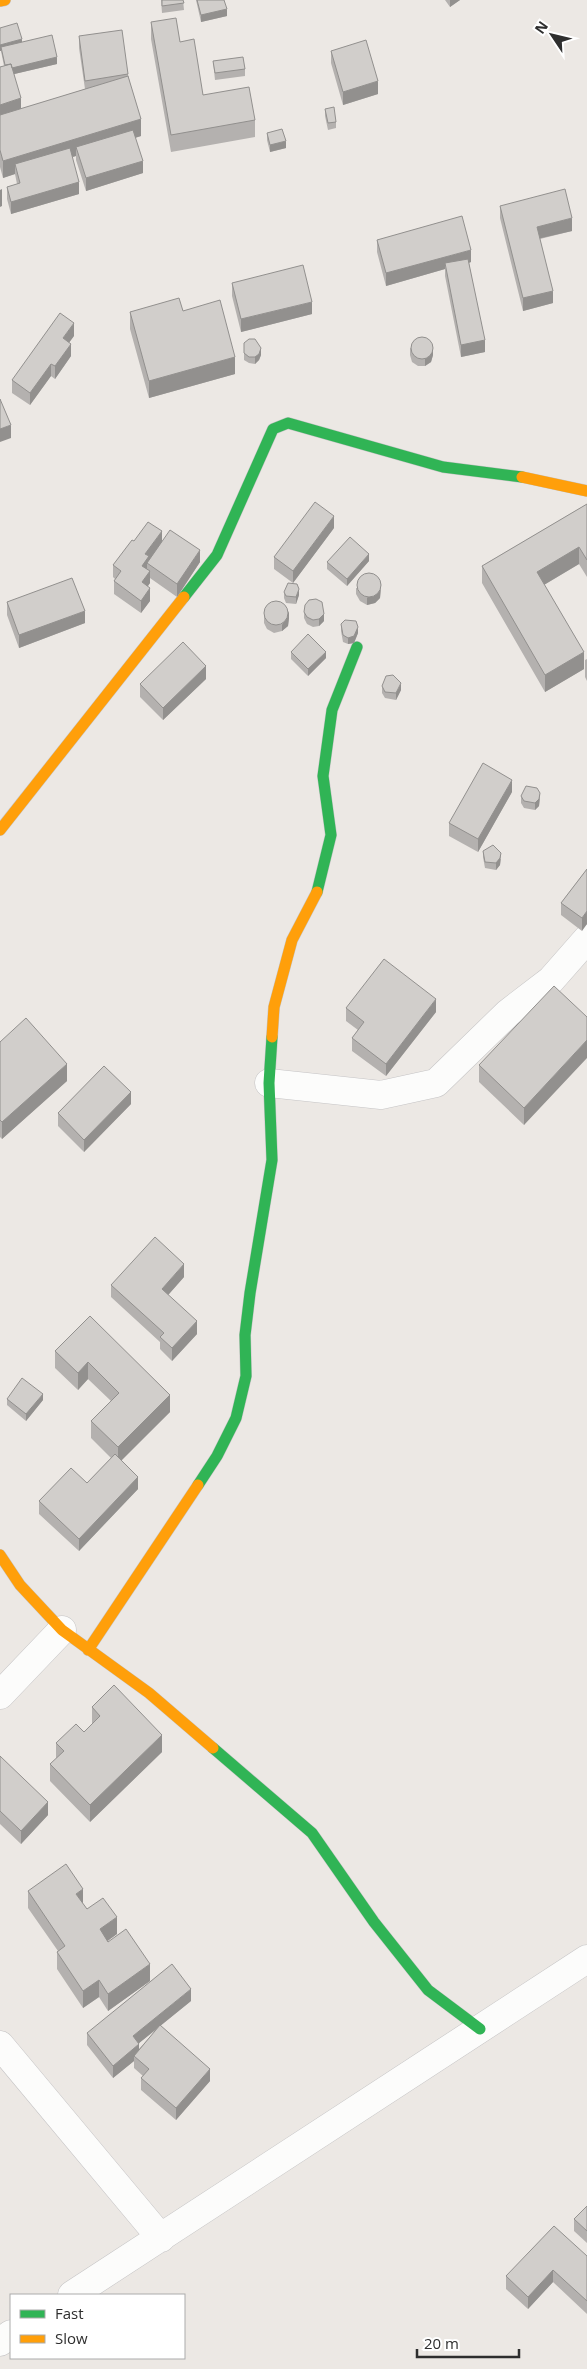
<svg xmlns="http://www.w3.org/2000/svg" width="587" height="2369" font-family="'Open Sans',sans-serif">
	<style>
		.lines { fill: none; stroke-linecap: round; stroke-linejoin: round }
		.street-casing { stroke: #c5c4c5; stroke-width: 29 }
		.fast-casing { stroke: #c5c4c5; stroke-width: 12 }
		.slow-casing { stroke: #c5c4c5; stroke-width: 12 }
		.street { stroke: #fcfcfb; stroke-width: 28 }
		.fast { stroke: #30b455; stroke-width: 11 }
		.slow { stroke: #ff9f0a; stroke-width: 11 }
		.wall { fill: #b4b1af; fill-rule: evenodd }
		.shaded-wall { fill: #92908e }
		.building { fill: #d1cecb; stroke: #92908e }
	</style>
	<rect width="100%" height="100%" fill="#ece8e4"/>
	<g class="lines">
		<defs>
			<path id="street" d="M269,1083L381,1095L436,1083L508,1013L551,980L587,939
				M0,1695L62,1630
				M0,2045L161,2238
				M72,2295L587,1959
				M0,2342L11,2334"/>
			<path id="fast" d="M184,597L217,555L273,429L288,423L443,467L522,477
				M317,892L331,835L323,776L332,710L357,647
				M198,1485L217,1456L236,1418L246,1376L245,1335L250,1293L272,1160L269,1083L272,1037
				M213,1748L312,1833L374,1922L428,1990L480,2029"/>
			<path id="slow" d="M0,1L5,0
				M522,477L587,491
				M0,830L184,597
				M272,1037L274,1007L292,940L317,892
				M0,1555L20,1585L62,1630L149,1693L213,1748
				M88,1650L198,1485"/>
		</defs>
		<use href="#street" class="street-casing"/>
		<use href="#fast" class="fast-casing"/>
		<use href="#slow" class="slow-casing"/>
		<use href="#street" class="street"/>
		<use href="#fast" class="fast"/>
		<use href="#slow" class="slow"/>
	</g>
	<path class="wall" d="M161,0H183L184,10L162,13Z
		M196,0H224L227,16L201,22Z
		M445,0H460L450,7Z
		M151,22L180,42L203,95L255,120V137L171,152L151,39Z
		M0,28L57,64L14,74L21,109L85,89L79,48V36L128,74L141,136L135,138L143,173L86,191L76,160V156L72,157L79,194L11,214L7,199V187L17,184L15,174L3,178L0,167V67L4,66L1,51H0Z
		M331,51L378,94L343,105L331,63Z
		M213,61L245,69V76L215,80Z
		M325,109L336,122V128L328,130L325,116Z
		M267,133L286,148L270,152L267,140Z
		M500,206L572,231L540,239L553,303L523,311L500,218Z
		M377,240L471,262L469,263L485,352L461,357L445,276V269L386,286L377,252Z
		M232,283L312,314L241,332L232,296Z
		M183,311L235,374L149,398L130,329V312Z
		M74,336L69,342L71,356L55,379L51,376L30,405L12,393V380Z
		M244,343L261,355L259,360L255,364L249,363L244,360Z
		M410,348L433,355L431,362L425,366H418L412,362L410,355Z
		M587,504V577L579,564L544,585L584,669L545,692L482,583V566Z
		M334,528L293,583L274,569V557Z
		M134,541L162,542L200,562L177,597L150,578V583L148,586L150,601L141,613L114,594V581L115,579L113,577V565Z
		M369,561L347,586L327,569V562Z
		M356,588L381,590L380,598L375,603L367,605L360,601L356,594Z
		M284,592L299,595L296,604L286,603L284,598Z
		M7,602L85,623L19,648L7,615Z
		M304,612L324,621L319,626L313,627L307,624L304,618Z
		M264,616L289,618L288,626L282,631L274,633L267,629L264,623Z
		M341,624L358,633L354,643L348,644L343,642L341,631Z
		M291,652L326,658L308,676L291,659Z
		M587,659V681L585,677V660Z
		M206,679L163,720L140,697V684Z
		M382,686L401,690L396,700L385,698L382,693Z
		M512,792L478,852L449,836V823Z
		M521,796L540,799L539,806L535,810L524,808L521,803Z
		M483,851L501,859L500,865L496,870L485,868L483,857Z
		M587,869L582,931L561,915V903Z
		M346,1008L436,1012L386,1076L352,1051V1038L358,1030L346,1021Z
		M587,1017L524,1125L479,1082V1065Z
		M0,1042L67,1081L2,1139L0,1137Z
		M131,1104L84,1152L58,1126V1113Z
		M184,1277L168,1295L197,1334L172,1361L160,1349V1342L111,1297V1285Z
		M90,1316L170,1412L121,1460L138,1489L79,1551L39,1514V1501L87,1483L111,1458L91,1438V1421L111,1401L88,1379L78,1390L55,1368V1351Z
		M7,1399L43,1400L26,1421L7,1405Z
		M92,1707L162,1752L90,1822L50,1781V1764L56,1759V1743L84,1732L92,1724Z
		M0,1756L48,1815L21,1844L0,1824Z
		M28,1891L83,1904L87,1909L117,1934L108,1941L150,1981L108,2011L99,1997L83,2008L57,1969V1952L58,1951L28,1908Z
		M191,2001L160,2026L210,2081L176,2120L141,2090V2078L143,2076L134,2068V2061L113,2078L87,2045V2033ZM158,2028L139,2049V2043Z
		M587,2206V2243L574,2231V2219Z
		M587,2256V2314L553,2282L528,2309L506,2289V2276Z"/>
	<path class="shaded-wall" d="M450,0H460L450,7Z
		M227,9V16L201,22V15Z
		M22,39V45L1,47V51H0V45Z
		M57,57V64L6,76V69Z
		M378,81V94L343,105V92Z
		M21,98V111L0,118V105Z
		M141,119V136L79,155L76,147V156L18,173L15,164V174L3,178V161Z
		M286,141V148L270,152V145Z
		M143,161V173L86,191V178Z
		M79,182V194L11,214V202Z
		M2,189V206L0,207V190Z
		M572,218V231L537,239V227Z
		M471,250V262L447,269L445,263V269L386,286V273Z
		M553,291V303L523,311V298Z
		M312,302V314L241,332V319Z
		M74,323V336L63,351V338Z
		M485,340V352L461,357V345Z
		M71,344V356L55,379V366Z
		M261,348V355L259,360L255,364V357Z
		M433,349V355L431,362L425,366V359Z
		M235,357V374L149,398V381Z
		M51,364V376L30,405V393Z
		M11,425V438L0,442V429Z
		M334,516V528L293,583V571Z
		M162,531V544L147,564V572L142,566L145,554Z
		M579,547V564L537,589V572Z
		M200,550V562L177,597V584Z
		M369,554V561L347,586V579Z
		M150,571V583L142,594V582Z
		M381,583L380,598L375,603L367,605V598Z
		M150,588V601L141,613V601Z
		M299,589V595L296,604V597Z
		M85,611V623L19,648V635Z
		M289,611V618L288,626L282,631V625Z
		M324,614V621L319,626V619Z
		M358,627V633L354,643L348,644V638Z
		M326,652V658L308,676V669Z
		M584,652V669L545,692V675Z
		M206,666V679L163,720V708Z
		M401,683V690L396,700V693Z
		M512,780V792L478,852V839Z
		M540,793L539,806L535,810V803Z
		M501,853L500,865L496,870V863Z
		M587,911V924L582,931V918Z
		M436,999V1012L386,1076V1064Z
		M587,1040V1058L524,1125V1108Z
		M67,1064V1081L2,1139V1122Z
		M131,1092V1104L84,1152V1140Z
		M184,1264V1277L162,1302V1289Z
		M197,1321V1334L172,1361V1348Z
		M88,1362V1379L78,1390V1373Z
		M43,1394V1400L26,1421V1414Z
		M170,1395V1412L118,1464V1447Z
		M138,1477V1489L79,1551V1539Z
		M162,1735V1752L90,1822V1805Z
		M48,1802V1815L21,1844V1831Z
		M83,1889V1906L76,1894Z
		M117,1917V1934L100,1946V1929Z
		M150,1964V1981L108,2011V1994Z
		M99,1980V1997L83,2008V1991Z
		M191,1989V2001L133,2048V2036Z
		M139,2044V2057L134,2056V2061L113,2078V2066Z
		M210,2069V2081L176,2120V2108Z
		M553,2270V2282L528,2309V2297Z"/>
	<path class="building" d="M162,0H183L184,3L162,6Z
		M197,0H224L227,9L201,15Z
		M176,18L180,42L194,39L203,95L249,87L255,120L171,135L151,22Z
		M17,23L22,39L0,45V28Z
		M122,30L128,74L85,81L79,36Z
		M52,35L57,57L12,68L11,64L5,65L1,47Z
		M366,40L378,81L343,92L331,51Z
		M243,57L245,69L215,73L213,61Z
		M11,64L21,98L0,105V67Z
		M128,76L141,119L3,161L0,150V115Z
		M334,107L336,122L328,123L325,109Z
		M282,129L286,141L270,145L267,133Z
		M133,130L143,161L86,178L76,147Z
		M70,148L79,182L11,202L7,187L20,183L15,164Z
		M565,189L572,218L537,227L553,291L523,298L500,206Z
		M462,216L471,250L386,273L377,240Z
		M468,259L485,340L461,345L445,263Z
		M303,265L312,302L241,319L232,283Z
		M179,298L183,311L220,300L235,357L149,381L130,312Z
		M60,313L74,323L63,338L71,344L55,366L51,364L30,393L12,380Z
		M411 348a11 11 0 1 1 22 0a11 11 0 1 1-22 0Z
		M249,339H255L261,348L259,354L255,357H249L244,353V343Z
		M0,399L11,425L0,429Z
		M315,502L334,516L293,571L274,557Z
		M587,504V560L579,547L537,572L584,652L545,675L482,566Z
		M148,522L162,531L145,554L149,556L142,566L150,571L142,582L150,588L141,601L114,581L121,571L113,565L132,540L134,541Z
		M170,530L200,550L177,584L147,563Z
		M350,537L369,554L347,579L327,562Z
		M357 585a12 12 0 1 1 24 0a12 12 0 1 1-24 0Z
		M72,578L85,611L19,635L7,602Z
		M288,583L297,584L299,589L296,597L286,596L284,592Z
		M316,599L322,602L324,614L319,619L313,620L307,617L304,612L305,605L309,600Z
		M264 613a12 12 0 1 1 24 0a12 12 0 1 1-24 0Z
		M345,620L356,621L358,627L354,636L348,638L343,635L341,624Z
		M308,634L326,652L308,669L291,652Z
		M183,642L206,666L163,708L140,684Z
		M393,675L401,683L396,693L385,692L382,686L386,676Z
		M483,763L512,780L478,839L449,823Z
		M526,786L537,788L540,793L539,799L535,803L524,801L521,796Z
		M493,845L501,853L500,858L496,863L485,862L483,851Z
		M587,869V911L582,918L561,903Z
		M384,959L436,999L386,1064L352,1038L364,1022L346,1008Z
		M554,986L587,1017V1040L524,1108L479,1065Z
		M26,1018L67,1064L2,1122L0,1120V1042Z
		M104,1066L131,1092L84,1140L58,1113Z
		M155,1237L184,1264L162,1289L197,1321L172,1348L160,1337L164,1333L111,1285Z
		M90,1316L170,1395L118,1447L91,1421L119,1393L88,1362L78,1373L55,1351Z
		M22,1378L43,1394L26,1414L7,1399Z
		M115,1454L138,1477L79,1539L39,1501L71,1468L87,1483Z
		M114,1685L162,1735L90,1805L50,1764L64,1751L56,1743L76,1724L84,1732L100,1716L92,1707Z
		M0,1756L48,1802L21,1831L0,1811Z
		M66,1864L83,1889L76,1894L87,1909L103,1898L117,1917L100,1929L108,1942L126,1929L150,1964L108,1994L99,1980L83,1991L57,1952L65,1946L28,1891Z
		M172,1964L191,1989L133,2036L139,2044L113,2066L87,2033Z
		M160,2025L210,2069L176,2108L141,2078L149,2069L134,2056Z
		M587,2206V2231L574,2219Z
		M554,2226L587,2256V2301L553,2270L528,2297L506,2276Z"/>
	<rect x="10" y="2294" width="175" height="65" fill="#ffffff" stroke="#ababab"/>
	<rect x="20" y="2310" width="25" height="8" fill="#30b455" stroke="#ababab"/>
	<text x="55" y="2319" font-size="15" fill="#2e2e2e">Fast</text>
	<rect x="20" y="2335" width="25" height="8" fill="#ff9f0a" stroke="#ababab"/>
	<text x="55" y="2344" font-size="15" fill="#2e2e2e">Slow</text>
	<g transform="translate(552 35) rotate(305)" stroke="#ffffff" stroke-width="4" paint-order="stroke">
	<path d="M0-4L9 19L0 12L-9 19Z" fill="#2e2e2e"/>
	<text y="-8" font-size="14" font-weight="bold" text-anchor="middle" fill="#2e2e2e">N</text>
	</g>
	<path d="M417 2349v8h102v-8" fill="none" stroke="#2e2e2e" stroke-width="2.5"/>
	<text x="424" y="2349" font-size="15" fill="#2e2e2e" stroke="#ffffff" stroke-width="4" paint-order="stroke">20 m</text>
</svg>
